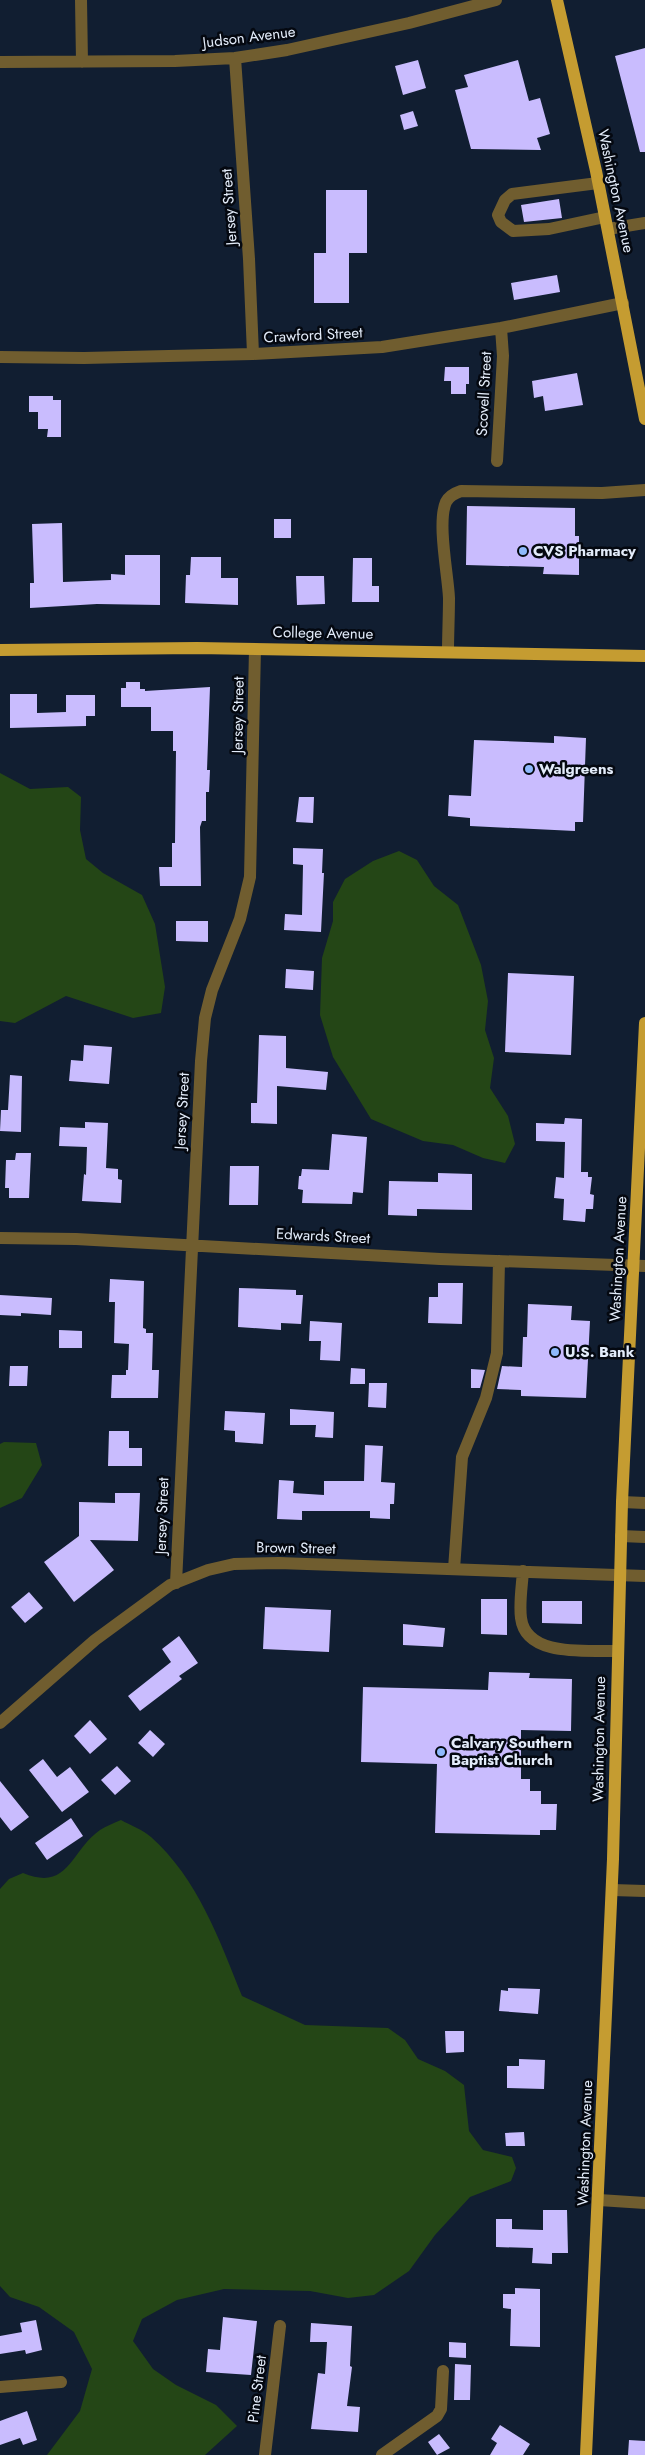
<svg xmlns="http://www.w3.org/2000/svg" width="645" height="2455" font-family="Jost,sans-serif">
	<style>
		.green { fill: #244616 }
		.building { fill: #c9bcfe }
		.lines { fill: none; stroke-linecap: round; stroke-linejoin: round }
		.minor { stroke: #705d2f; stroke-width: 12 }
		.major { stroke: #c59c31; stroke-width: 12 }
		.poi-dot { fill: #8eb9fc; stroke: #040810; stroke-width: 2 }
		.labels { text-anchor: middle; stroke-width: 5; stroke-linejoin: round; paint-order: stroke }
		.street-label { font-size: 15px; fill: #e3ecfa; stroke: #040810 }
		.poi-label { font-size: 15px; font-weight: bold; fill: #e3ecfa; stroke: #040810; text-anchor: start }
	</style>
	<rect width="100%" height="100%" fill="#111e31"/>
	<path class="green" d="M0,773L30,789L68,787L81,797L80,830L86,859L103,873L142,895L155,924L165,987L161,1013L133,1018L66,996L15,1023L0,1021Z
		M399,851L417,860L434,886L458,905L481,965L488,1001L485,1030L494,1058L490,1088L508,1116L515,1144L505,1163L483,1158L453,1145L423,1141L371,1119L333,1057L320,1015L322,958L333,921V902L345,879L373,861Z
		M4,1442L36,1443L42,1465L22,1498L0,1508V1444Z
		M121,1820C130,1825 143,1830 151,1837C198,1879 219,1939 242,1996L305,2025L388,2028L405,2040L418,2059L445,2071L464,2085L469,2131L483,2150L512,2157L516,2168L511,2181L470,2197L435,2235L409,2271L374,2295L348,2298L310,2291L224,2289L177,2300L142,2319L133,2341L153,2369L176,2385L216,2405L237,2426L205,2455H47L80,2411L92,2369L74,2332L39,2307L10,2297L0,2286V1889L9,1879L23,1873C69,1892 70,1851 100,1830C106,1826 114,1823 121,1820Z"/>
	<path class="building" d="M645,48V152H640L615,56Z
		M418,60L426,88L403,95L395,66Z
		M518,60L529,101L540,98L550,134L537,138L541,150L471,149L455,90L468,87L464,75Z
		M413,111L418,126L404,130L400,115Z
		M326,190H367V253H349V303H314V253H326Z
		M559,199L562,218L524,222L521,205Z
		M557,275L560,292L514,300L511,283Z
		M445,367H469V384H466V394H451V381H444Z
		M577,373L583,405L545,411L543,396L534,398L532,381Z
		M29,396H53V400H61V437H47L48,429H38V412H29Z
		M467,506L575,508V536H579V575L543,574L544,567L466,565Z
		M274,519H291V538H274Z
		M62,523L63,582L111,580V574L125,575V555H160V605L97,604L30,608V583H34L32,524Z
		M191,557H221V578H238V605L185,603L186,575H190Z
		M353,558H372V586H379V602H352Z
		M296,576H324L325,604L297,605Z
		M126,682H140V689H145V691L210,687L207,770H210L209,792H206V821H202L200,827L201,886H160L159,867H172V843H175L176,751H173V731H151V707H121V688H126Z
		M10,694H37V713L66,712V695H95V716H86V726L10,728Z
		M554,736L586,738L583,822H575V831L470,826V818L448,816L449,795L471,796L474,740L554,743Z
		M299,797H314L313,823L296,822Z
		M293,848L323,849L322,873H324L321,932L284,930L285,914L302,915L303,865L293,864Z
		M176,921H208V942L176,941Z
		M286,969L314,971L313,990L285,988Z
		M508,973L574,976L571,1055L505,1052Z
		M259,1035L286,1036V1068L328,1072L326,1090L277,1086V1124L251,1123V1103H257Z
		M84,1045L112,1047L109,1084L69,1081L71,1060L83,1061Z
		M10,1075L22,1076L21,1132L0,1131L1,1110H8Z
		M565,1118L582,1119L581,1172H588V1177H592L590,1194L594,1195L593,1209H586L585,1222L563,1220L564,1199L554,1198L556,1177L564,1178L565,1142L536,1141V1123L564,1124Z
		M85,1122L108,1123L106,1168L118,1169V1179L122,1180L121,1203L82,1201L84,1174L86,1175L87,1147L59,1146L60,1127L85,1128Z
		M332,1134L367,1137L363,1193L353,1192L352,1204L302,1203L303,1190L298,1189L299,1176H301L302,1169L329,1170Z
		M16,1153H31L29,1198H9V1188H5L6,1160H15Z
		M230,1166H259L258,1205H229Z
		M438,1173L472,1174V1210L417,1209V1216L388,1215L389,1181L438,1182Z
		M110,1279L144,1281L143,1328L146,1329V1333H153L152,1370H159L158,1398H111L112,1375H126V1370H128L129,1344L114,1343L115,1302H109Z
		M438,1283H463L462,1324L428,1323L429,1297H438Z
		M239,1288L296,1290V1295H303L301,1324L281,1323V1330L238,1327Z
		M0,1295L52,1298L51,1315L21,1313V1316L0,1315Z
		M528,1304L572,1306L571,1320L590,1321L586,1398L521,1396V1390L497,1389L502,1366L522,1367L523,1337H527Z
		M310,1321L342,1323L340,1361L320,1360L321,1341H309Z
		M59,1330L82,1331V1348H59Z
		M10,1366H28L27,1386H9Z
		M351,1368L365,1369V1384H350Z
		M471,1369L485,1370L480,1388H471Z
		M369,1383H387L386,1408L368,1407Z
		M290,1409L334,1412L333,1438L315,1437L316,1425H290Z
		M225,1411L265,1413L263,1444L235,1442V1431L224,1430Z
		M109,1431H129V1448H142V1466H108Z
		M365,1445L383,1446L381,1482L395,1483L394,1504H390V1519L370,1518V1511H302V1520L277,1519L279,1480L294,1481L293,1493L324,1495V1481H364Z
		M115,1493H140L138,1541L90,1540L114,1570L74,1602L44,1562L79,1536V1502L115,1503Z
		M29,1592L43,1608L25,1623L11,1607Z
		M481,1599H507V1635L481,1634Z
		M542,1601H582V1624L542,1623Z
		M265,1607L331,1610L329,1652L263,1649Z
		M403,1624L445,1628L443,1647L403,1645Z
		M179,1636L198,1663L179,1676L182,1679L140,1711L128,1696L171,1662L162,1649Z
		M489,1672L530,1673L529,1678L572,1679L571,1731L521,1730V1779H530V1791H541V1804H557L556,1830H540V1835L435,1833L437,1764L361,1762L363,1687L488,1690Z
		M90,1720L107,1739L90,1754L74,1736Z
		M150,1730L165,1744L153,1757L138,1743Z
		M43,1759L57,1777L70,1767L89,1792L62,1812L29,1770Z
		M117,1766L131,1781L115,1795L101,1780Z
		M0,1781L29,1817L11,1831L0,1817Z
		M71,1818L83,1836L47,1860L35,1843Z
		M508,1988L540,1989L538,2014L499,2011L501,1990L508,1991Z
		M445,2031H464V2052L446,2053Z
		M519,2059L545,2060L544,2089L507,2088V2066H519Z
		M524,2132L525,2146H506L505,2133Z
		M543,2210H567L568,2253H552V2264L532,2263L533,2248L496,2247V2219H512V2229L543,2230Z
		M515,2288L540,2289V2347L510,2346L511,2309L503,2308V2294H515Z
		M223,2317L257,2321L251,2375L206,2372L208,2349L220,2350Z
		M36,2320L42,2350L26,2354L25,2350L0,2354V2336L22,2332L20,2323Z
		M311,2323L352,2326L350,2366L352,2367L347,2406L360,2407L358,2432L311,2429L318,2373L325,2374L327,2342H310Z
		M449,2342L466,2343V2358L449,2357Z
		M455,2364L471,2365L470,2400H454Z
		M27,2411L37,2440L23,2445L20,2438L0,2445V2421Z
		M500,2425L530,2444L523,2455H490L497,2443L491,2439Z
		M439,2434L450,2448L437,2455L428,2442Z
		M629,2440L645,2441V2455H628Z"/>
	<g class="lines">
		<path class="minor" d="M81,0L82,62
			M235,58L249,259L253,354
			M0,62L175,61L235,58L287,50L409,23L496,0
			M598,183L512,194L505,200L498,215L501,222L513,231L549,229L605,217
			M608,229L645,223
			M0,357L84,358L253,354L382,347L501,328L623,303
			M497,461L503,356L501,328
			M448,652C448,634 449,616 449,598C448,575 437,522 446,502C449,496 455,493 461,491L602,493L645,490
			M0,1238L76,1239L440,1259L645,1266
			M622,1502L645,1503
			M621,1536L645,1537
			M454,1569L462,1457L486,1398L497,1353L499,1261
			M523,1571C522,1586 519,1603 521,1618C526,1658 588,1650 618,1651
			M176,1583L201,1061L205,1018L212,990L240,919L250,877L255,649
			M0,1723L95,1640L170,1585L208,1570L234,1564L279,1563L645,1576
			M612,1890L645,1891
			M599,2200L645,2203
			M0,2387L61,2382
			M265,2455L280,2326
			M382,2455L437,2416L441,2409L443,2371"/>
		<path class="major" d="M557,0L596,171L645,419
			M0,650L197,648L645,656
			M586,2455L613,1859L622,1502L645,1023"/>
	</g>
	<g class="poi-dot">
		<circle cx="523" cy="551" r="5"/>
		<circle cx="529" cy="769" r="5"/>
		<circle cx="555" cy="1352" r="5"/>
		<circle cx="441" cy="1752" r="5"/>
	</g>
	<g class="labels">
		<g class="street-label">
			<text transform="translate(249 37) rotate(-7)" y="5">Judson Avenue</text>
			<text transform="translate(616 191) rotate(78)" y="5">Washington Avenue</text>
			<text transform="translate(229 207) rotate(-94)" y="5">Jersey Street</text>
			<text transform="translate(313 335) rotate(-3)" y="5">Crawford Street</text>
			<text transform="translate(484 394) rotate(-87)" y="5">Scovell Street</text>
			<text transform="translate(323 633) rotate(1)" y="5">College Avenue</text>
			<text transform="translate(238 715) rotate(-89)" y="5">Jersey Street</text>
			<text transform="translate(182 1111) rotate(-87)" y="5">Jersey Street</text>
			<text transform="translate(323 1236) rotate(3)" y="5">Edwards Street</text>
			<text transform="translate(618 1259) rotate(-87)" y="5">Washington Avenue</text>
			<text transform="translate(162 1516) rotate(-88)" y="5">Jersey Street</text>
			<text transform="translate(296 1548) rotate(1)" y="5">Brown Street</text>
			<text transform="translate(599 1739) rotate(-89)" y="5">Washington Avenue</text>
			<text transform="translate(585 2143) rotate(-88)" y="5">Washington Avenue</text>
			<text transform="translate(257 2389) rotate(-83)" y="5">Pine Street</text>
		</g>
		<g class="poi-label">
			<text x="533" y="556">CVS Pharmacy</text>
			<text x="539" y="774">Walgreens</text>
			<text x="565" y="1357">U.S. Bank</text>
			<text x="451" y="1748">Calvary Southern<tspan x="451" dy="17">Baptist Church</tspan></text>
		</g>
	</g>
</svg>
